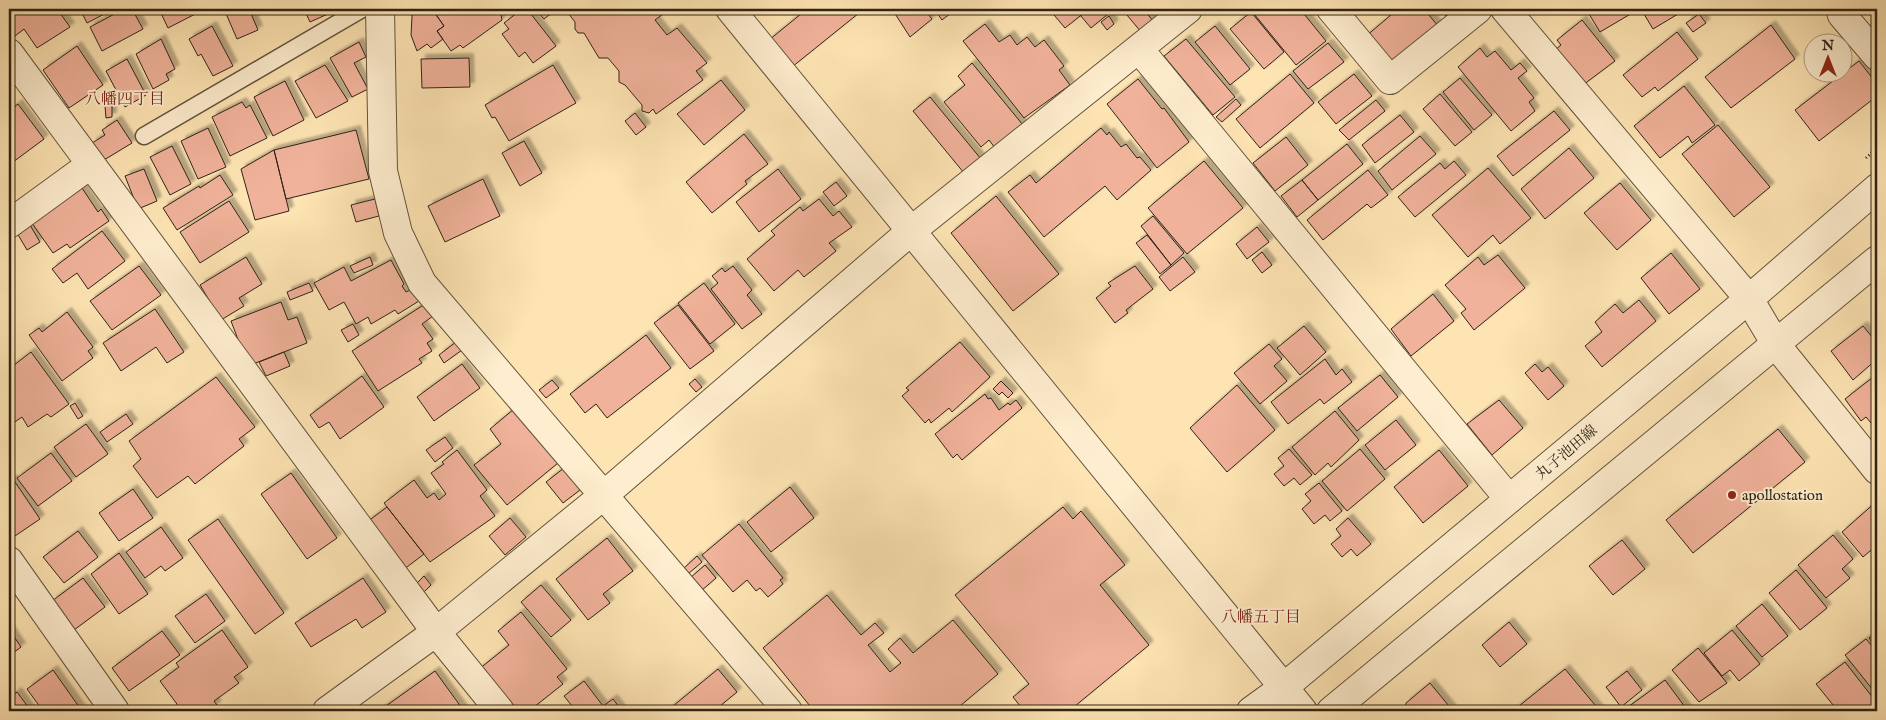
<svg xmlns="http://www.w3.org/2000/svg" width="1886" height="720" font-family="'IM FELL English','Noto Serif JP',serif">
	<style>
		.building { fill: #f0b29a; stroke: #2e2417; filter: url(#shadow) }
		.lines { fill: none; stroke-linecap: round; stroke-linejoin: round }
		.service-casing { stroke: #62543e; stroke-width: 19 }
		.minor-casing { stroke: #62543e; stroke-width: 30 }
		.tertiary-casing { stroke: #62543e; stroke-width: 30 }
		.path { stroke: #2e2417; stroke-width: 3; stroke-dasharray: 1 2.5; stroke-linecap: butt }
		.service { stroke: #feedce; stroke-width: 16 }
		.minor { stroke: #feedce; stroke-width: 28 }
		.tertiary { stroke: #feedce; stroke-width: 28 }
		.poi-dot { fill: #8f2418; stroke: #feedce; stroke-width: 2 }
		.labels { text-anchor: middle; stroke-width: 4; stroke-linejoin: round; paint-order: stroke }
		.street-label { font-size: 15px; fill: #2e2417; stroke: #feedce }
		.poi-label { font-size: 15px; fill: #2e2417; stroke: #feedce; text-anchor: start }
		.neighbourhood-label { font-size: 16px; fill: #7a1f14; stroke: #feedce }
	</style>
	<defs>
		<filter id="shadow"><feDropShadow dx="4.5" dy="-4.5" stdDeviation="1" flood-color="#0004"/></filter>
	</defs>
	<rect width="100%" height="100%" fill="#fee4b3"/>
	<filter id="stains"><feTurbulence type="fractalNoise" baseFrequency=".004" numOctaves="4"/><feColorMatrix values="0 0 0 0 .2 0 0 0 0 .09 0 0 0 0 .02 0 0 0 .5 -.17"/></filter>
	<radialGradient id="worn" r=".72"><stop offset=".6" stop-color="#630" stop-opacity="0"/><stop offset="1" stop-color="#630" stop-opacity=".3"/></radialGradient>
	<path class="building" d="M9,9H57L70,27L37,48L24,29L15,36L9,27Z
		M80,9H114L87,23Z
		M124,9H132L143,29L102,51L90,27Z
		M159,9H202L203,10L168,28Z
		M224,9H249L258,30L237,39Z
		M304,9H339L310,22Z
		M407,9H432L444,26L437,31L443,39L431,48L427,44L417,51L411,35L412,16Z
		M432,9H508L501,14L502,20L463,48L460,45L451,51L437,31L444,26Z
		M522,9H527L556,46L533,63L525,52L519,57L502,34L509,29L504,23Z
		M540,9H557L544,19L537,11Z
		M573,9H659L663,14L655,20L667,35L677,28L707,63L696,71L703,80L656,114L653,109L649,113L642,111V105L625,85L619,82V71L608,58H599L584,33H578L575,29V22L568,13Z
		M807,9H864L792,67L769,40Z
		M892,9H924L932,19L910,37Z
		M934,9H956L942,20Z
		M1049,9H1089L1065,28Z
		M1089,9H1103L1108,14L1091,28L1080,15Z
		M1122,9H1143L1154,22L1141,32Z
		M1250,9H1300L1326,41L1296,65Z
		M1398,9H1424L1438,26L1390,67L1365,37Z
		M1440,9H1456L1446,16Z
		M1586,9H1639L1600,32Z
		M1641,9H1681L1683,11L1653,29Z
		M1251,12L1284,52L1264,69L1230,29Z
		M1699,14L1706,23L1693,32L1686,23Z
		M1109,16L1114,24L1107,30L1101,22Z
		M1582,20L1615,61L1583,85L1555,50L1561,45L1557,40Z
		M985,24L999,42L1010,35L1017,45L1027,37L1035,47L1044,40L1064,66L1059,70L1070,85L1024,118L963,41Z
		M1771,25L1795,59L1731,108L1705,77Z
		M212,26L233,66L213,76L201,54L198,56L189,39Z
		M1215,26L1250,69L1230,85L1195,42Z
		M1677,32L1698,59L1658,91L1655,87L1642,97L1623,75Z
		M161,39L175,69L166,74L169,80L153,89L136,54Z
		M1186,39L1235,97L1213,115L1164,56Z
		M359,42L366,57L354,63L368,89L352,97L330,58Z
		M1328,43L1344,62L1308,89L1293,71Z
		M77,46L103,85L69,108L43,70Z
		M1480,48L1487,57L1495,51L1511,70L1520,63L1527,71L1518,78L1534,98L1529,102L1535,111L1511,131L1458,67Z
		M469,58L470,87L422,88L421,59Z
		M127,59L146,95L125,107L106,71Z
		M1859,61L1877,84V96L1819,141L1795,110Z
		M972,63L1023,125L995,148L989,140L981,147L944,102L965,85L958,76Z
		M325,65L348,101L316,118L295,81Z
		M553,65L576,103L509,141L495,117L492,118L485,105Z
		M1290,74L1314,103L1260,148L1236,119Z
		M1354,74L1372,96L1336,124L1318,102Z
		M1460,78L1492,115L1474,130L1443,92Z
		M1138,79L1162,109L1164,108L1189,142L1157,168L1107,104Z
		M721,80L745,110L704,145L677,114Z
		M285,81L304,120L273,136L254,97Z
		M1684,86L1715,125L1692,143L1688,136L1660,158L1634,126Z
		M1440,94L1472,132L1455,146L1423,109Z
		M930,97L981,159L964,173L913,111Z
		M1236,99L1241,105L1222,122L1216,117Z
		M1376,100L1385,111L1349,140L1339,130Z
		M242,102L246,108L250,105L267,138L230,156L212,117Z
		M18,104L44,139L9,165V111Z
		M112,105V117L106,118L105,106Z
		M1554,111L1570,130L1513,176L1497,156Z
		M635,113L646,127L636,135L625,121Z
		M1400,115L1414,132L1375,163L1362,145Z
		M117,120L132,143L104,160L92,143L105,135L102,130Z
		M1718,125L1770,187L1734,217L1682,154Z
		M208,128L226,167L198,179L181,141Z
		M1101,128L1107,135L1109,132L1121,147L1126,144L1137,158L1140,157L1151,170L1117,200L1105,186L1044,237L1008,192L1030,175L1036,183Z
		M356,130L369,179L286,199L274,150Z
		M744,134L768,164L745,181L747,184L712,213L686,182Z
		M1420,136L1436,154L1392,190L1378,171Z
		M1286,137L1308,165L1275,191L1253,163Z
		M524,141L542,173L520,186L502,153Z
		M1347,144L1363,164L1318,200L1302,180Z
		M172,146L191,184L170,195L150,157Z
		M1569,148L1594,178L1545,219L1521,189Z
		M274,150L289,211L255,220L241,169Z
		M1204,161L1243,208L1187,254L1148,208Z
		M1454,161L1466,175L1415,217L1398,197L1440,163L1445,169Z
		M1488,168L1531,218L1500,244L1493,235L1468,257L1432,215Z
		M144,169L157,201L138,209L125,176Z
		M778,169L801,199L759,232L736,202Z
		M1368,170L1388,195L1371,208L1367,204L1323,240L1307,220Z
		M220,175L233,195L177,230L163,208L199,186L200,188Z
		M483,179L500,216L445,242L428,206Z
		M1302,180L1318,200L1297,217L1281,196Z
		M836,182L847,196L834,206L823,192Z
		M1620,183L1651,220L1617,250L1584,213Z
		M82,188L98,212L101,209L109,221L70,248L67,244L53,253L32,223Z
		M996,196L1059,274L1013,311L951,233Z
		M375,199L379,216L356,222L351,205Z
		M819,199L833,216L839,211L852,227L829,243L836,251L804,277L798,270L774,291L747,259L775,235L771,231L800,207L803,211Z
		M229,201L249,232L200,263L180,232Z
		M1153,216L1184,253L1171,265L1141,226Z
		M30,225L40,242L27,250L17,233Z
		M1257,227L1269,242L1247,259L1236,244Z
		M102,231L125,261L88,289L77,273L63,283L52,269Z
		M1147,235L1171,265L1160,274L1136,243Z
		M1262,252L1272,265L1262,273L1252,260Z
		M1671,253L1700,289L1669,314L1641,278Z
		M1498,255L1525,288L1474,330L1461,313L1466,309L1445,285L1478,257L1484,265Z
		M246,257L262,284L239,298L244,306L221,320L200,285Z
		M370,257L373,265L354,273L350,266Z
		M1183,257L1195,272L1170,291L1159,277Z
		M391,260L404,284L402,286L406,292L412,289L419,301L398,314L395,310L371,324L368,317L356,324L344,302L329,310L314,283L344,267L351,281Z
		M139,266L161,295L112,330L90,301Z
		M733,266L752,290L747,295L762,314L742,329L711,289L718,283L712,276L722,268L725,272Z
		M1135,266L1153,289L1126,310L1128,313L1115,323L1096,298L1111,286L1108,283Z
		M309,283L313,291L290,300L287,292Z
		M704,283L735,324L710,344L678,303Z
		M1433,294L1454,321L1411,356L1391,329Z
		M1639,300L1656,321L1602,367L1585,346L1602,332L1595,322L1615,304L1623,313Z
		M281,302L288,320L297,317L307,343L248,366L231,321Z
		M425,304L433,316L422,324L433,339L427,343L432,351L419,359L422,363L378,391L352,351Z
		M678,305L714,351L690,369L654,323Z
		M155,309L184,352L167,363L156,347L121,371L103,343Z
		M67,312L93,347L88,351L93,358L62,381L29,335L39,328L42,332Z
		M353,324L359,335L348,342L341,330Z
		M1304,326L1326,352L1300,375L1277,348Z
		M1863,326L1877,343V359L1853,380L1831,351Z
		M646,335L671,368L607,418L596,404L585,413L570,394Z
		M456,342L462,350L444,363L439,355Z
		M960,342L990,377L952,412L949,408L931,423L929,419L925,423L902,396L909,390L906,388Z
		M1269,344L1282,359L1274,366L1287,381L1260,404L1234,373Z
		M31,352L69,404L51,417L47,414L28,427L22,417L9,426V369Z
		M284,352L290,366L266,376L259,362Z
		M1325,359L1336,375L1342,369L1352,382L1324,404L1320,399L1288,424L1271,402Z
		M462,364L480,388L434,421L417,397Z
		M1535,364L1542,372L1548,367L1564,386L1548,400L1525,373Z
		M1877,374V418L1871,423L1866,417L1861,421L1845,399Z
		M1380,375L1398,397L1357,431L1338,408Z
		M362,376L384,407L340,439L329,422L319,428L310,415Z
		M216,377L255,427L239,439L244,446L195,484L188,476L157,498L133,466L141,459L129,441Z
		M695,379L702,387L696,392L689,384Z
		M552,380L559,388L546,398L539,390Z
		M1001,381L1013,393L1008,398L1002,392L999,395L993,389Z
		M1237,385L1275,430L1227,472L1190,428Z
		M985,394L988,399L991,398L999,410L1008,403L1010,405L1016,400L1022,408L962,460L957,454L953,458L935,434Z
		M1499,400L1523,428L1492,455L1467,424Z
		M75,403L83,416L78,419L70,406Z
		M514,409L558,463L507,505L474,465L501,444L490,429Z
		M1335,411L1359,440L1331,467L1328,463L1315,475L1292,447Z
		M126,414L133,424L107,442L100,432Z
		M1396,420L1416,445L1385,470L1365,445Z
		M86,424L108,454L76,477L54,447Z
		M1778,429L1805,462L1693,553L1666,520Z
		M445,437L453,448L435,462L426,450Z
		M1289,449L1312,475L1300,485L1294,478L1284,486L1274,474L1284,466L1278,458Z
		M1360,449L1385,479L1347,511L1322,481Z
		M457,450L487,490L480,496L495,516L430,562L384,503L414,480L427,498L434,493L439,500L446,494L431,473L444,464L442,462Z
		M1439,450L1468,486L1423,523L1394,487Z
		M51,453L72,481L38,506L17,478Z
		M564,468L580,490L563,503L546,482Z
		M291,473L337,538L307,559L261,494Z
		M13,479L40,519L9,540V482Z
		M1319,483L1342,511L1330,521L1325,515L1314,524L1302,509L1311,501L1305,494Z
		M790,487L814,518L771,552L747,522Z
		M133,489L153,518L119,541L99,513Z
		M1877,501V545L1863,557L1842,532Z
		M387,507L424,554L403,570L367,522Z
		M1063,507L1073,519L1081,511L1125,565L1100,585L1149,645L1069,711H1024L1013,697L1029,684L955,595Z
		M510,518L526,537L505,555L489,536Z
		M1348,518L1371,544L1357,556L1351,549L1342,557L1331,544L1341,536L1336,529Z
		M218,519L284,613L255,634L188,540Z
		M739,524L783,578L780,580L783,584L768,597L760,588L756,591L747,580L733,592L702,555Z
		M161,527L183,558L165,571L161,566L145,578L126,552Z
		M78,531L98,557L64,583L43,557Z
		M1833,535L1853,559L1842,569L1850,578L1826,598L1798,565Z
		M607,538L633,571L603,594L610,603L588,620L556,579Z
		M1622,540L1645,569L1613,595L1589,566Z
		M119,553L148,594L119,614L91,574Z
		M697,556L702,562L688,574L683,569Z
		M705,565L716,578L701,591L690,578Z
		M1796,570L1827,608L1800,630L1769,593Z
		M424,576L431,585L424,592L417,583Z
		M83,578L105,607L74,630L52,601Z
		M363,578L386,612L362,628L356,619L311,647L295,623Z
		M541,585L571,620L551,637L521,602Z
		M206,594L225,621L195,643L175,616Z
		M827,595L861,635L875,623L884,633L868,645L890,672L901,663L888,649L900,638L913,653L953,620L998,674L954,711H814L763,648Z
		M1762,604L1788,636L1762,657L1736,626Z
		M521,612L567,669L557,677L563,684L529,711H512L478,670L509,645L498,631Z
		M1509,622L1527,644L1500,667L1482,645Z
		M9,629L21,647L9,656Z
		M222,630L248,667L234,677L239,683L214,701L217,705L208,711H182L160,681L179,667L176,663Z
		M1732,630L1760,664L1739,681L1730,670L1722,676L1704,653Z
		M162,631L180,655L129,691L112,668Z
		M1877,632V648L1869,638Z
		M1866,639L1877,652V695L1845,655Z
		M1698,648L1727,683L1699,702L1672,670Z
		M1845,662L1877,703V707L1872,711H1838L1816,684Z
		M718,669L737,692L714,711H667Z
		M1565,669L1600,711H1515L1514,710Z
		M53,670L82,711H43L27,689Z
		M435,671L464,711H379Z
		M1627,671L1642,690L1621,707L1606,687Z
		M1665,680L1688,711H1625L1624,710Z
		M584,681L603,706L613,699L622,711H568L572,706L564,696Z
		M1430,683L1453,711H1405L1406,703Z
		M17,692L31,711H9V698Z"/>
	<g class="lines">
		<defs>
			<path id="service" d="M144,136L362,9"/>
			<path id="minor" d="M380,9L383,171L398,233L422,283L788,711
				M730,9L1303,711
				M1331,9L1390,80L1478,9
				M1505,9L1749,299L1777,346L1877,470
				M1840,9L1842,15L1877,56
				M1139,49L1509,499
				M9,53L436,632L500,711
				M9,224L90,165
				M9,561L115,711
				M327,711L436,632L604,495L911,231L1188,9"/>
			<path id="tertiary" d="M1251,711L1284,687L1749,299L1877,188
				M1331,711L1877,260"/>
		</defs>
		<use href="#service" class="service-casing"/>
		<use href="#minor" class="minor-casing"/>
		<use href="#tertiary" class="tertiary-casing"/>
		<path class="path" d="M1866,158L1877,148"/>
		<use href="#service" class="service"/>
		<use href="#minor" class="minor"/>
		<use href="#tertiary" class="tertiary"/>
	</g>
	<circle class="poi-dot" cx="1732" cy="495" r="5"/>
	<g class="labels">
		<g class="street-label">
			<text transform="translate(1566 452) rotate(-40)" y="5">丸子池田線</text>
		</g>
		<g class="poi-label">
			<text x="1742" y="500">apollostation</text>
		</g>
		<g class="neighbourhood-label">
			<text x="125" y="104">八幡四丁目</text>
			<text x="1261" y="622">八幡五丁目</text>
		</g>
	</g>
	<rect width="1886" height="720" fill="none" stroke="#fee4b3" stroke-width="30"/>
	<rect x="10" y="10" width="1866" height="700" fill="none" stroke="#2e2417" stroke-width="2.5"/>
	<rect x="15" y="15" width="1856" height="690" fill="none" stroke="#2e2417"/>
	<g transform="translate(1828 58)"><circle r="24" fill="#feedce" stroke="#ab9d85"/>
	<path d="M0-4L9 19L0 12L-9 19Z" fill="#8f2418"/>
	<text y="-8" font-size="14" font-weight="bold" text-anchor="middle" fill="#2e2417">N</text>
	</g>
	<rect width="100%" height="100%" filter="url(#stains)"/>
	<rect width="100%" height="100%" fill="url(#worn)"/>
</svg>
